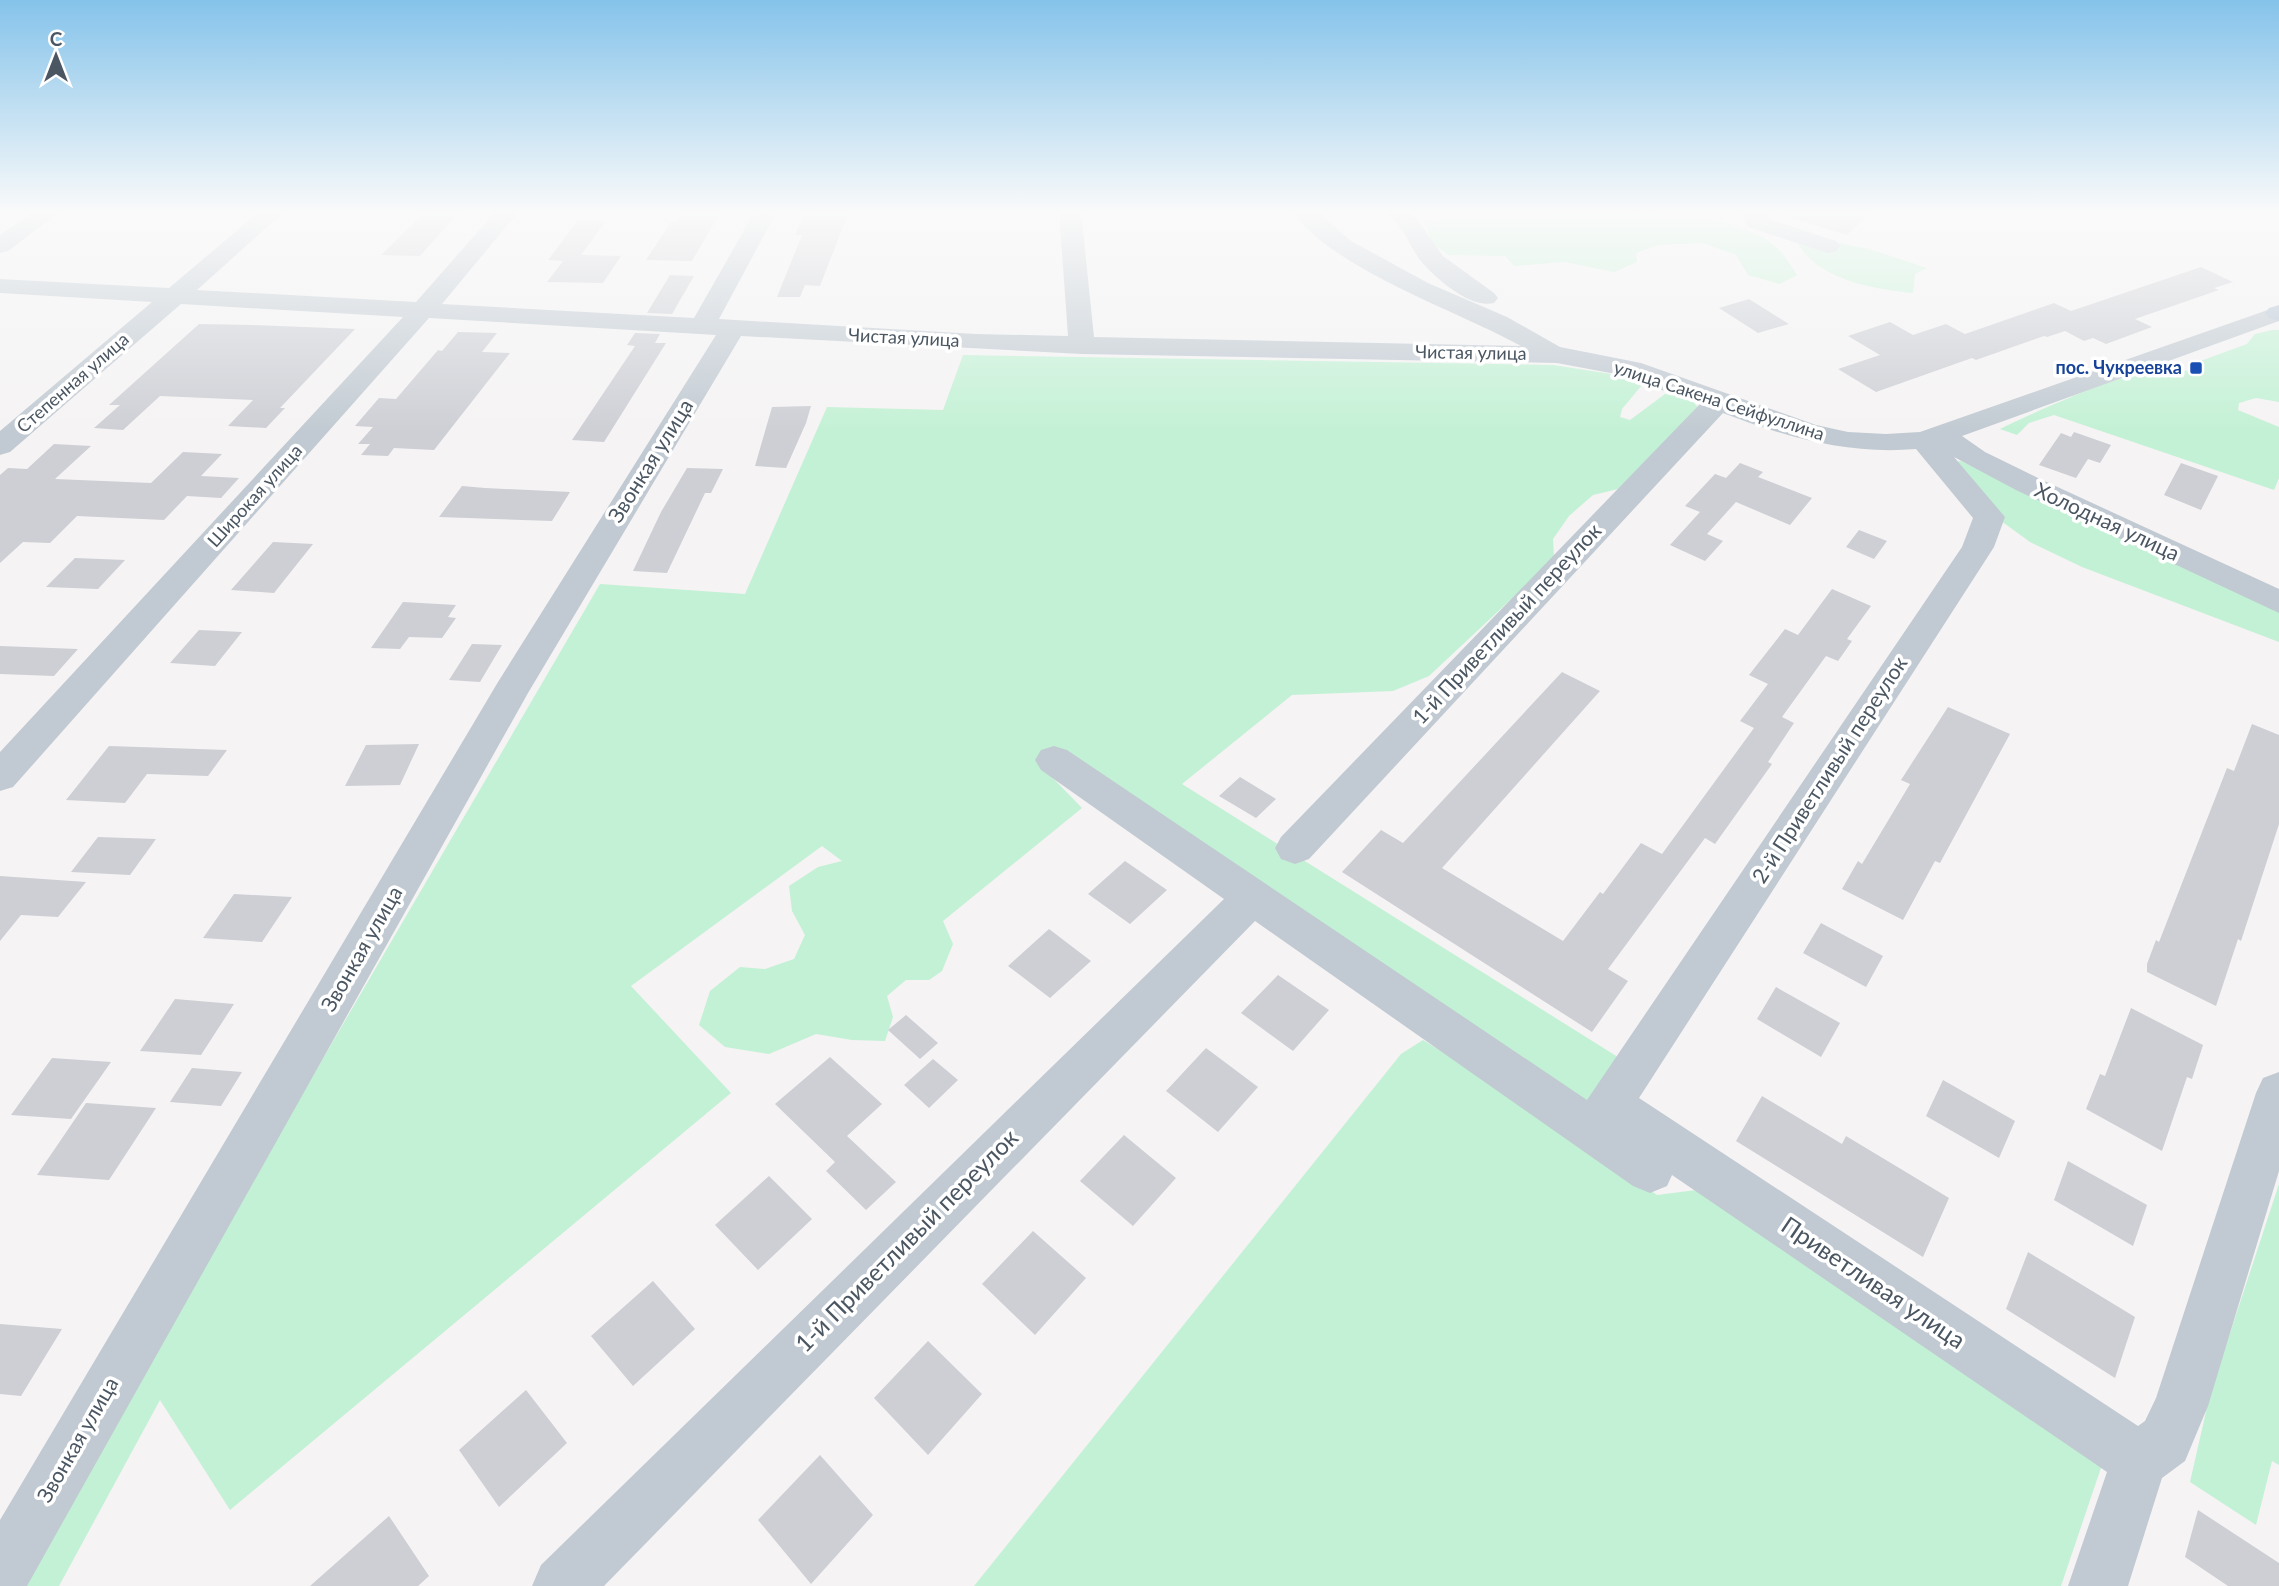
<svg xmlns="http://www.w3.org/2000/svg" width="2279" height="1586" font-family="Lato,sans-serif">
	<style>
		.green { fill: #c3f1d5 }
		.building { fill: #cdcfd5 }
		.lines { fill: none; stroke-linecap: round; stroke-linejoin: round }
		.minor { fill: #c1cad2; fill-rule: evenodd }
		.major { fill: #b3c2d1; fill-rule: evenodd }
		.transit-dot { fill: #1a4fb4; stroke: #fff; stroke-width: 2.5 }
		.labels { text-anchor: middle; stroke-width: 7; stroke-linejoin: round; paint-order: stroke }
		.far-street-label { font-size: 18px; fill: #4a5661; stroke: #fff }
		.far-transit-label { font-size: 18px; font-weight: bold; fill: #164399; stroke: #fff; text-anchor: end }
		.street-label { font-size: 21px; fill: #4a5661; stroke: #fff }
		.near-street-label { font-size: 24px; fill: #4a5661; stroke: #fff }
	</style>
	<rect width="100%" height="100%" fill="#f5f3f3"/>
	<path class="green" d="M1648,214C1691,218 1743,217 1777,248C1785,255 1791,267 1797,275L1780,284L1748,275L1736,255L1703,243L1659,245L1636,253L1637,262L1614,272L1565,262L1514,266L1505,256L1448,255L1431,242L1426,225L1447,217Z
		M1791,233L1869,249L1927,268L1915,274L1913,293C1879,290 1832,282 1807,256C1801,250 1796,240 1791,233Z
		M2272,330H2279V402L2256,398L2239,403L2238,410L2279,427V478L2274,490L2054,415L2029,423L2017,435L2000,429C2030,414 2132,368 2162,369C2165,369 2168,372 2172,372C2176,372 2199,369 2203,368L2195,363L2247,344L2255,334Z
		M963,355L1553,365L1618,375L1642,385L1622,409L1620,417L1630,420L1665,394C1678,395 1692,397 1699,409L1618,489L1593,495L1569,516L1553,539L1554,559L1429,676L1393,691L1292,695L1182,784L1621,1059L1585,1103L1049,774L1082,808L943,921L953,944L942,971L929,980H906L887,996L893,1017L885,1041L852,1040L816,1034L769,1054L725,1047L699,1025L710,991L740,967L765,969L794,959L805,935L792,911L789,886L818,867L842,861L822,846L631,986L731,1093L230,1510L160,1400L59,1586H15L600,584L745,594L827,407L943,410Z
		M1961,461L2279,612V642L2082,567L2030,542L1997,518L1954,462Z
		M1423,1040L1483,1077L1657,1195L1696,1190L2105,1456L2061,1586H974L1401,1054Z
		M2279,1184V1465L2272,1461L2256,1525L2190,1482L2210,1394Z"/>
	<path class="building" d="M426,211H460L420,256L381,255Z
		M683,211H721L692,261L646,260L671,222H676Z
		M805,211H849L820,286L805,285L800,297H777L802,235H795Z
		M1785,211H1872L1847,235L1785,216Z
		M578,220L606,221L581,255L621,256L603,283L547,282L563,261L548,260Z
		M2201,267L2233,282L2214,288L2219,290L2135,319L2152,327L2106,344L2093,338L2084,341L2065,331L2047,337L2044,336L1976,360L1972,358L1876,392L1838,369L1880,355L1848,336L1890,322L1913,335L1946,324L1965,334L2054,303L2071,311Z
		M670,275L694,276L672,314L647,313Z
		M1749,299L1789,324L1758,333L1719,308Z
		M199,324L252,325L355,329L280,408H285L266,428L228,426L253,400L160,396L123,430L94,428L120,405H109Z
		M458,332L497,333L482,352L510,353L434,450L394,448L388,456L361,455L370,444H358L373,427L355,426L379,398L396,399L438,350L442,351Z
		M635,333L660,334L655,343H666L604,442L572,440L635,346L627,345Z
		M811,406L806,423L786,468L755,466L772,407Z
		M2074,432L2111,445L2100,463L2088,459L2076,478L2039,465L2061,433L2071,437Z
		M54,444L91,446L55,479L151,483L183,452L222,454L201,476L239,478L221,498L187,496L164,520L77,516L50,543L23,542L0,563V475L8,468L27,469Z
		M1740,463L1763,472L1758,477L1812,498L1790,525L1736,502L1707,534L1723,541L1705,561L1670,545L1700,512L1685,506L1715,474L1726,478Z
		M2181,463L2218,476L2201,510L2164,495Z
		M687,468L723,469L711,493H705L667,573L633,571L661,512Z
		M462,486L485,488L570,492L552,521L439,517Z
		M1859,530L1887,541L1874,559L1846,547Z
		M273,542L313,544L274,593L231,590Z
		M75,558L125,560L98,589L46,587Z
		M1832,589L1871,606L1847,639L1852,641L1838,661L1826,656L1782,717L1794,723L1768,762L1772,764L1715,844L1705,838L1608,969L1628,981L1592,1032L1342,872L1381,830L1403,843L1562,672L1600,691L1442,868L1563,941L1600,892L1603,894L1641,843L1662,854L1754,728L1740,721L1768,684L1749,675L1785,629L1798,635Z
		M403,602L456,605L448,617L456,618L442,638L409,637L400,649L371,648Z
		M199,630L242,632L215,666L170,663Z
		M472,644L502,645L480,682L449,680Z
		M0,646L78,649L54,676L0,674Z
		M1948,707L2010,734L1940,863L1935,861L1903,920L1842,889L1858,861L1862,864L1910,784L1901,780Z
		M2252,724L2279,735V824L2241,941L2238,939L2216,1006L2147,972V964L2156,940L2159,942L2227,768L2234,771Z
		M419,744L400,785L345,786L366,745Z
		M109,746L227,750L208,776L147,774L125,803L66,800Z
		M1240,777L1276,799L1256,818L1219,796Z
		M98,837L156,839L130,875L71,872Z
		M1125,861L1167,890L1130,924L1088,894Z
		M0,876L86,882L58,917L21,915L0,941Z
		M234,894L292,897L262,942L203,938Z
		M1821,923L1883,956L1866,987L1803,953Z
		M1049,929L1091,961L1050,998L1008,966Z
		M1278,975L1329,1010L1293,1051L1241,1013Z
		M1776,987L1840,1023L1821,1057L1757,1019Z
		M175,999L234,1004L201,1055L140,1051Z
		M2131,1008L2203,1045L2192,1079L2187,1077L2162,1151L2086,1109L2100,1074L2105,1076Z
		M906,1015L938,1043L920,1059L888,1030Z
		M1206,1048L1258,1087L1218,1132L1166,1091Z
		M830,1057L882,1104L847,1136L896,1182L866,1210L826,1171L835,1162L775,1104Z
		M52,1058L111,1062L71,1119L11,1115Z
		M933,1059L958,1080L929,1108L904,1085Z
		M192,1068L242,1072L221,1106L170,1102Z
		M1943,1080L2015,1121L1999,1158L1926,1116Z
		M1762,1096L1842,1144L1846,1136L1949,1198L1923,1257L1736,1141Z
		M86,1103L156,1108L109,1180L37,1175Z
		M1124,1135L1176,1178L1133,1226L1080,1181Z
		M2068,1161L2147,1205L2133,1246L2054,1200Z
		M769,1176L812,1219L758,1270L715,1225Z
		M1033,1231L1086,1278L1035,1335L982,1284Z
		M2028,1252L2135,1317L2115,1378L2006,1309Z
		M653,1281L695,1329L633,1386L591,1336Z
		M0,1324L62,1329L21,1396L0,1394Z
		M928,1341L982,1394L928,1455L874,1398Z
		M526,1390L567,1443L499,1507L459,1450Z
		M820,1455L873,1515L811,1584L758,1520Z
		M2198,1510L2279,1563V1586H2228L2185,1557Z
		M389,1516L429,1576L418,1586H310Z"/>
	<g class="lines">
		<path class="minor" d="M35,211H61L8,251L0,253V235Z
			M260,211H285L197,290L416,302L496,211H519L442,304L694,318L755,211H777L719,319L976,334L1068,336L1059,211H1081L1094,337L1521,346C1458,311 1332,269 1292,211H1317L1351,241L1428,283L1507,317L1560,347L1641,363L1816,425L1848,432L1886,434L1920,432L2279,306V321L1962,436L1985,452L2038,478L2279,589V613L2016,490L1954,457L2005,517L1994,547L1639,1098L2138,1426L2145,1421L2156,1398L2256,1093L2263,1078L2279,1072V1171L2208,1406L2185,1461L2162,1478L2128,1586H2068L2107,1472L1672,1175L1667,1186L1650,1193L1633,1186L1255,921L604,1586H532L541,1565L1224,899L1041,770L1035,760L1041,750L1054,746L1067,750L1587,1100L1962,547L1973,518L1916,449C1849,455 1785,437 1723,413L1309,859L1295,864L1281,859L1275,848L1281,837L1700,404L1621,375L1557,363L1082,354L741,336L528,693L27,1586H0V1520L498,682L716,335L429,318L13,787L0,791V752L403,317L181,304L10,452L0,455V431L152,302L0,293V279L169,288Z
			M1385,211H1411L1443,256L1494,293L1498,298L1494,303C1470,309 1435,278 1420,260C1412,249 1407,237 1400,227C1396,220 1389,217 1385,211Z
			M1746,211H1771L1766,218L1836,241L1840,246L1836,251L1828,253L1748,227L1742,216Z"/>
		<path class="major" d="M2279,305V321L2269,318L2265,313L2269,308Z"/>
	</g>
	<linearGradient id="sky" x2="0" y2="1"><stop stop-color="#85c3ea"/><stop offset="0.49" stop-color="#fafafa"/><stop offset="1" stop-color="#fafafa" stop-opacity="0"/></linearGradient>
	<rect width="2279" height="433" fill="url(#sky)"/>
	<rect class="transit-dot" x="2189" y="361" width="14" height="14" rx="3.5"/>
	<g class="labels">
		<g class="far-street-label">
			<text transform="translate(904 338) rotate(3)" y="6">Чистая улица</text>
			<text transform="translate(1471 353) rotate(1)" y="6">Чистая улица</text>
			<text transform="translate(73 383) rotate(-41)" y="6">Степенная улица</text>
			<text transform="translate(1719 401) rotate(18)" y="6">улица Сакена Сейфуллина</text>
			<text transform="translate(255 496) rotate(-48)" y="6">Широкая улица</text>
		</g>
		<g class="far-transit-label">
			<text x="2182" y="374">пос. Чукреевка</text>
		</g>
		<g class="street-label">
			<text transform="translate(651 461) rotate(-58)" y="7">Звонкая улица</text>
			<text transform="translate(2107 522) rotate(25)" y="7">Холодная улица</text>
			<text transform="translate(1507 624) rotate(-47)" y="7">1-й Приветливый переулок</text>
			<text transform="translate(1830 770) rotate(-57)" y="7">2-й Приветливый переулок</text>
			<text transform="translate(362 949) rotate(-60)" y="7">Звонкая улица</text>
			<text transform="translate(78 1440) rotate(-60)" y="7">Звонкая улица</text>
		</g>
		<g class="near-street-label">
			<text transform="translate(907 1241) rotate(-45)" y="8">1-й Приветливый переулок</text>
			<text transform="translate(1873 1283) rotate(34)" y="8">Приветливая улица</text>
		</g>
	</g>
	<g transform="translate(56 56)" stroke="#ffffff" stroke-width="5" paint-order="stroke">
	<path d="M0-5L12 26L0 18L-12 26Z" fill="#4a5661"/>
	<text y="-10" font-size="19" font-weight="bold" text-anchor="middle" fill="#4a5661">С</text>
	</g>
</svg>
